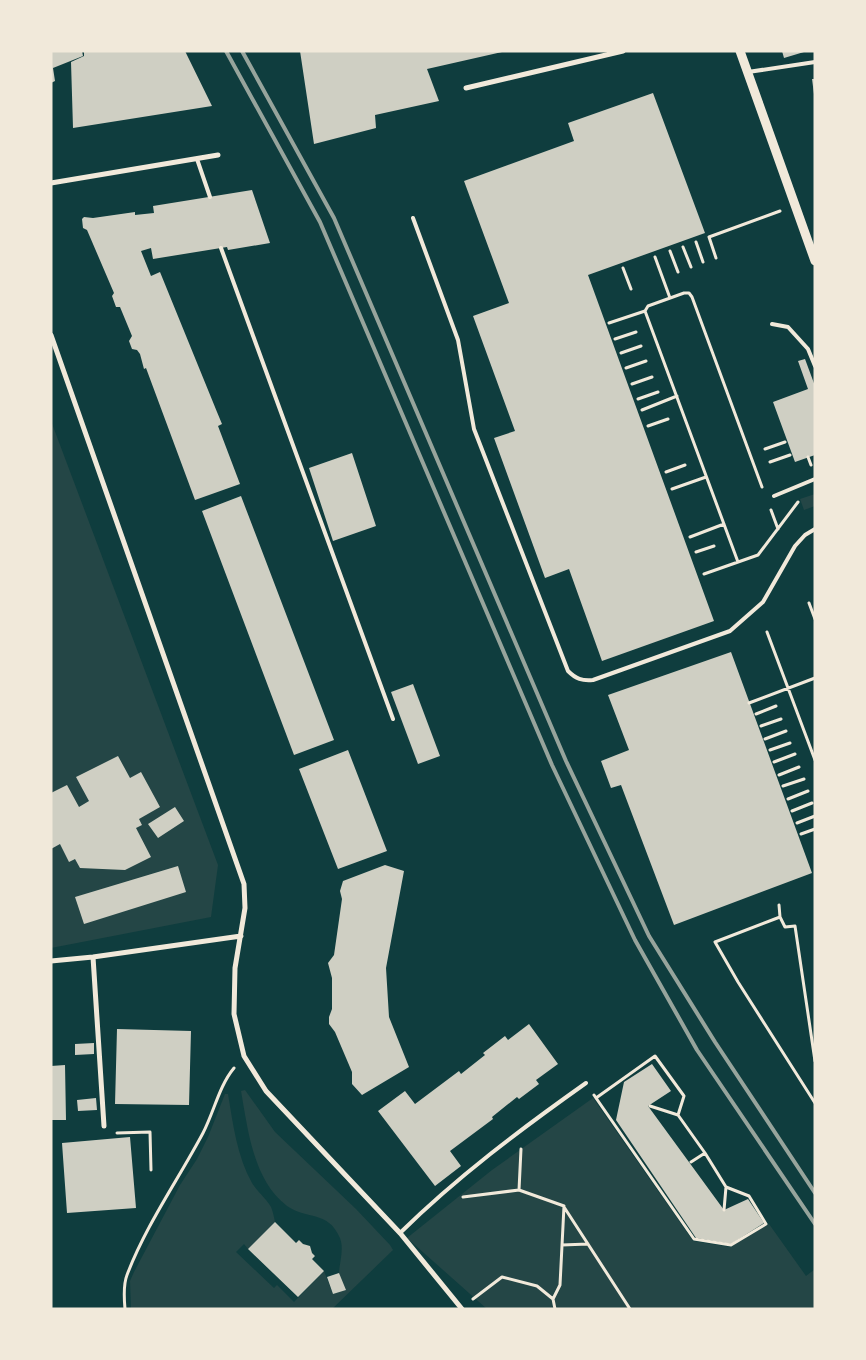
<svg xmlns="http://www.w3.org/2000/svg" width="866" height="1360" font-family="Rubik,sans-serif">
	<style>
		.green { fill: #244646 }
		.building { fill: #cfcfc3 }
		.lines { fill: none; stroke-linecap: round; stroke-linejoin: round }
		.path { stroke: #f1e9da; stroke-width: 3 }
		.service { stroke: #f1e9da; stroke-width: 4 }
		.minor { stroke: #f1e9da; stroke-width: 5 }
		.tertiary { stroke: #f1e9da; stroke-width: 9 }
		.rail { stroke: #97a49c; stroke-width: 4 }
	</style>
	<rect width="100%" height="100%" fill="#0f3d3e"/>
	<path class="green" d="M51,421L218,865L211,917L51,948Z
		M815,494V506L804,510L800,499Z
		M245,1090L275,1132L356,1209L390,1245L393,1250L332,1309H131L130,1281L134,1272L180,1185L197,1159L208,1137L225,1094H228C233,1124 237,1156 252,1183C256,1190 269,1202 271,1207C273,1212 274,1217 275,1222L248,1249L244,1244L236,1252L274,1288L277,1285L294,1302L324,1271L333,1294L345,1290C343,1285 339,1277 339,1272C340,1261 344,1249 340,1238C328,1210 307,1220 287,1206C253,1180 248,1130 241,1091Z
		M593,1098L693,1241L730,1247L769,1224L806,1276L815,1269V1309H487L407,1238L492,1170Z"/>
	<path class="building" d="M51,51H82L83,56L53,68L55,81L51,83Z
		M84,51H185L212,106L73,128L71,62L84,56Z
		M300,51H502V52L427,69L439,101L375,115L376,128L314,144Z
		M782,51H804V52L784,58Z
		M812,79H815V94H814Z
		M653,93L705,233L588,275L714,621L602,661L569,569L545,578L494,438L515,431L473,316L509,303L464,181L574,141L568,123Z
		M252,190L270,243L228,250L227,247L153,259L151,248L141,251L151,276L160,272L217,412L222,424L218,426L240,484L195,500L146,368L144,369L140,354L137,350L132,349L129,341L132,336L120,307H116L112,296L114,293L87,230L83,228L82,219L84,217L93,218L135,212V215L154,213L153,206Z
		M805,359L815,386V455L795,462L773,402L808,389L798,361Z
		M352,453L376,526L333,541L309,468Z
		M241,496L334,740L294,755L202,511Z
		M731,652L812,873L674,925L621,785L611,788L601,761L629,750L608,695Z
		M413,684L440,756L418,764L391,692Z
		M348,750L387,851L338,869L299,769Z
		M118,756L130,778L141,772L160,807L139,819L142,825L136,828L151,857L125,870L80,868L75,859L69,862L60,844L51,849V793L67,785L79,807L89,801L76,777Z
		M175,807L184,821L158,838L148,824Z
		M385,865L404,871L386,968L389,1017L409,1067L362,1095L352,1084V1072L335,1032L329,1024V1017L332,1009V978L328,963L334,955L342,899L340,891L343,881Z
		M178,866L186,892L84,924L75,897Z
		M529,1024L558,1064L536,1080L539,1084L519,1099L517,1097L492,1117L493,1119L450,1151L461,1166L435,1186L378,1111L405,1091L415,1104L459,1071L461,1074L485,1055L483,1053L505,1036L508,1040Z
		M117,1029L191,1031L189,1105L115,1104Z
		M94,1043V1054L75,1055V1044Z
		M652,1064L671,1091L648,1106L724,1210L748,1199L764,1223L731,1244L696,1238L616,1120L624,1082Z
		M65,1065L66,1120H51V1066Z
		M96,1098L97,1110L78,1111L77,1100Z
		M130,1137L136,1208L67,1213L62,1143Z
		M275,1222L296,1243L299,1240L303,1244L310,1246L312,1253L315,1256L312,1259L324,1271L298,1297L248,1249Z
		M339,1273L346,1290L333,1294L327,1277Z"/>
	<g class="lines">
		<path class="path" d="M696,242L703,262
			M683,247L691,267
			M670,251L678,272
			M655,257L670,298
			M716,258L709,237L780,211
			M623,268L631,289
			M609,323L645,311
			M615,339L636,332
			M621,353L641,346
			M626,368L646,361
			M632,384L652,377
			M638,399L658,392
			M642,410L677,396
			M648,426L668,419
			M765,449L785,442
			M808,457L811,465
			M770,462L790,455
			M666,472L685,465
			M672,489L706,477
			M771,510L778,529
			M690,537L724,524
			M696,552L714,546
			M738,562L645,311L648,306L684,293H689L692,297L762,487
			M704,574L758,555L798,502
			M809,603L815,619
			M767,632L815,760
			M749,703L815,678
			M756,714L776,706
			M761,726L781,719
			M765,739L786,731
			M770,750L790,743
			M774,762L795,754
			M779,775L799,767
			M783,786L804,779
			M788,799L808,791
			M792,811L812,803
			M797,823L815,816
			M801,834L815,829
			M779,905L780,917L715,942L738,982L815,1103
			M780,917L785,927L795,926L815,1061
			M594,1095L596,1098L694,1239L731,1245L766,1224L749,1196L726,1187L705,1153L678,1115L684,1096L655,1056L596,1098
			M650,1106L678,1115
			M117,1133L150,1132L151,1170
			M691,1162L705,1153
			M463,1197L519,1190
			M564,1207L630,1309
			M724,1210L726,1187
			M562,1245L588,1244
			M473,1299L502,1277L537,1286L553,1299L560,1285L564,1206L519,1190L521,1149
			M553,1299L555,1309
			M125,1309C124,1298 123,1285 127,1275C146,1225 178,1180 203,1133C214,1112 219,1086 234,1068"/>
		<path class="service" d="M748,72L815,62
			M197,159L210,197
			M413,218L458,340L474,429L568,671C576,679 582,681 593,680L730,631L763,602L795,546L805,535L815,529
			M221,248L393,719
			M772,324L788,327L808,349L815,366
			M774,496L815,479
			M400,1233C457,1177 521,1129 586,1083"/>
		<path class="minor" d="M466,88L623,51
			M51,183L218,155
			M51,335L244,884L245,908L235,968L234,1014L244,1056L266,1091L400,1233L462,1309
			M93,957L104,1126
			M51,961L93,957L241,936"/>
		<path class="tertiary" d="M740,51L815,261"/>
		<path class="rail" d="M226,51L320,222L552,765L635,940L697,1050L815,1224
			M242,51L334,218L566,761L649,936L715,1042L815,1193"/>
	</g>
	<rect width="866" height="1360" fill="none" stroke="#f1e9da" stroke-width="105"/>
</svg>
